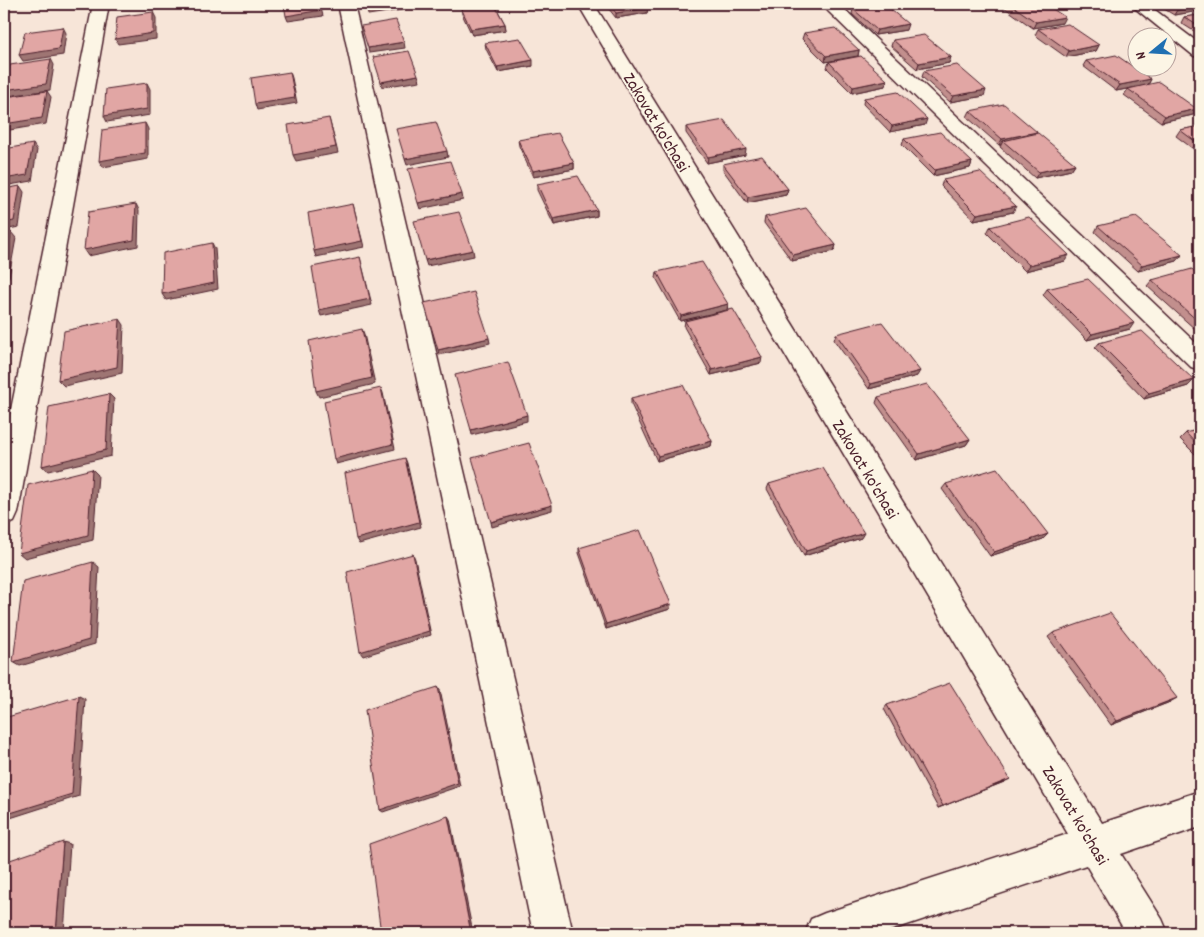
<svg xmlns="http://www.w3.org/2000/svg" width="1204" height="937" font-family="Dekko,sans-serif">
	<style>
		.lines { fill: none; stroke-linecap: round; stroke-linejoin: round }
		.street-casing { stroke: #4a1f2b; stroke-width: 3 }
		.street { fill: #fcf5e5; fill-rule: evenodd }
		.wall { fill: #c28f8d; stroke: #4a1f2b }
		.shaded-wall { fill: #9e7473; stroke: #4a1f2b }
		.building { fill: #e1a6a4; stroke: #4a1f2b }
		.labels { text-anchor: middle; stroke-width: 4; stroke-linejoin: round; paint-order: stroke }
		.street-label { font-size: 18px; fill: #4a1f2b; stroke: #fcf5e5 }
	</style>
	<rect width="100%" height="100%" fill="#f7e5d8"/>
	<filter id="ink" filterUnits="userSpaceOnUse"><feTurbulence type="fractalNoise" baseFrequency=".02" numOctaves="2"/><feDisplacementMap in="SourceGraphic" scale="10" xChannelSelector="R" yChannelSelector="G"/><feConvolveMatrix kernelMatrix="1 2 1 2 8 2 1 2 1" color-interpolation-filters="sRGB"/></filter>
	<g filter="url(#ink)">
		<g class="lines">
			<defs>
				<path id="street" d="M93,4H109L18,513L14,522L4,525V444Z
					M338,4H354L573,933H533Z
					M578,4H594L1102,823L1200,791V827L1121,854L1162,919L1168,933H1126L1086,865L883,933H805L811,919L825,913L1068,834Z
					M836,4L840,5L1200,347V370L1191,367L828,11L826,8L828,5Z
					M1130,4H1147L1200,44V57L1194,56Z"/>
			</defs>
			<use href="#street" class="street-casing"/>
			<use href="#street" class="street"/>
		</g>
		<path class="wall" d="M465,4H501V6L496,7L505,24L506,30L472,35L462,14L461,8L467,7Z
			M605,4H645L648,8L647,13L616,18Z
			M1006,4H1045L1062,23L1033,28L1005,8Z
			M1156,4H1200V11L1174,15Z
			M853,9L906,30L875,35L852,14Z
			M1200,15V35L1181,23L1184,17Z
			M1038,29L1099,45L1096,51L1066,57L1035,35Z
			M804,33L859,50L858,56L825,62L802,39Z
			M893,40L951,57L949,63L917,69L891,46Z
			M485,43L533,66L498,72L486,49Z
			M1086,61L1151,79L1148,85L1116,91L1083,66Z
			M829,62L885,86L852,93L827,68Z
			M924,71L984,96L950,102L922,77Z
			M1128,89L1197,109L1193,115L1161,122L1124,95Z
			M864,98L925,125L890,132L863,104Z
			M970,111L1036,134L1075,164L1071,170L1035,178L1000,147L1001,145H999L967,117Z
			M1200,126V154L1176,136L1180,130Z
			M686,127L745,155L707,163L686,133Z
			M904,139L972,162L970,168L933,176L902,145Z
			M518,140L574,163V169L533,177L519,146Z
			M723,164L788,189L786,195L747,203L723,170Z
			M943,180L1013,212L974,220L941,186Z
			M537,184L597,210V216L554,225L537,190Z
			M765,217L836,245L834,251L792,261L764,223Z
			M1098,226L1182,255L1177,261L1138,271L1095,232Z
			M990,227L1065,261L1025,271L987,233Z
			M657,272L728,304L727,310L680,321L656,278Z
			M1200,277V329L1196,330L1147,286L1152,280Z
			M1047,289L1130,329L1087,340L1043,295Z
			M685,321L761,363L711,375L684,327Z
			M836,334L917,376L869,389L834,340Z
			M1099,343L1194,380L1188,386L1144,399L1095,348Z
			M878,397L970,439L966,445L916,460L876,403Z
			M631,398L712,441L711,446L657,461L631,404Z
			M1200,429V459L1180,439L1186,433Z
			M769,484L861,538L804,556L767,489Z
			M946,484L1048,534L1043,539L990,556L942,489Z
			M579,548L671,604L670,609L606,629L579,553Z
			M1053,633L1170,702L1111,725L1048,637Z
			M887,705L1004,782L938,808L884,709Z"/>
		<path class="shaded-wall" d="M320,4L323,16L288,21L286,16Z
			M401,4L402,10L368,15L367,9Z
			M481,4H501V6L469,11L468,6Z
			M1200,6V11L1174,15L1177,10Z
			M648,8L647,13L616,18V13Z
			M153,12L156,18V39L118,44L115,39Z
			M1065,17L1062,23L1033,28L1036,22Z
			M505,24L506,30L472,35L471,29Z
			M908,24L906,30L875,35L877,30Z
			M63,27L66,33L63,55L23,61L19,55Z
			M404,42L405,48L369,53L368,48Z
			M1099,45L1096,51L1066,57L1069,51Z
			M859,50L858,56L825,62L826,56Z
			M951,57L949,63L917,69L919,63Z
			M51,59L54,65L50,90L8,96L4,90Z
			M533,60V66L498,72L497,67Z
			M290,72L292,78L297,103L257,110L255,104Z
			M418,75L420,81L382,87L381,82Z
			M1151,79L1148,85L1116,91L1120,85Z
			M887,80L885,86L852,93L853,87Z
			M147,83L150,89V115L107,122L104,116Z
			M986,90L984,96L950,102L953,96Z
			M47,91L51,97L46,124L4,131V124Z
			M1197,109L1193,115L1161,122L1165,116Z
			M329,118L338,153L296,161L293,155Z
			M927,119L925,125L890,132L892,126Z
			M145,123L148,129V159L103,167L99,161Z
			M1037,132L1034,138L1003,141L1001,145H999L1002,139Z
			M33,144L37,150L32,181L4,186V179Z
			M746,149L745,155L707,163L708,157Z
			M447,151L448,157L407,165L405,159Z
			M972,162L970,168L933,176L935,170Z
			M574,163V169L533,177V171Z
			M1075,164L1071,170L1035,178L1039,172Z
			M20,186L24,192L19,227L4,230V223Z
			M788,189L786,195L747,203L748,197Z
			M462,194L463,200L420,209L418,203Z
			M136,204L139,210L138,246L88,256L84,250Z
			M353,204L364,247L316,257L314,251Z
			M1016,206L1013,212L974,220L977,214Z
			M597,210V216L554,225L553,219Z
			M11,232L16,238L9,277L4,278V271Z
			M212,243L215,249L218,289L166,300L162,294Z
			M836,245L834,251L792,261L793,255Z
			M473,250L474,256L427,266L425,260Z
			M1069,255L1065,261L1025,271L1029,265Z
			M1182,255L1177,261L1138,271L1142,265Z
			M360,257L372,305L321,316L319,310Z
			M728,304L727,310L680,321L681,316Z
			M120,319L124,325L122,373L64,386L58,380Z
			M1134,323L1130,329L1087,340L1092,334Z
			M362,329L364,334L375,384L319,397L316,391Z
			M489,338L490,343L439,355L438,350Z
			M762,357L761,363L711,375L712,370Z
			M920,371L917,376L869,389L871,384Z
			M1194,380L1188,386L1144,399L1149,393Z
			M381,388L383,393L395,449L336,464L334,459Z
			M109,394L114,399L111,456L48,471L42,466Z
			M527,415V421L472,435L471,430Z
			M970,439L966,445L916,460L919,454Z
			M712,441L711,446L657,461L658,456Z
			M405,458L407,463L421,527L359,544L356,539Z
			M92,469L98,475L93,540L25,558L19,553Z
			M552,505V510L492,527L491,522Z
			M864,533L861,538L804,556L806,551Z
			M1048,534L1043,539L990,556L994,552Z
			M413,554L415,559L431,635L363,656L360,652Z
			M93,562L99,567L95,644L20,666L13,662Z
			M671,604L670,609L606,629V624Z
			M438,687L440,690L460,786L383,812L380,810Z
			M79,696L85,699L79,796L4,820V815Z
			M1177,698L1170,702L1111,725L1117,721Z
			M1010,779L1004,782L938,808L943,806Z
			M448,816L450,819L473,933H471Z
			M63,842L70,844L64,933H56Z"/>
		<path class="building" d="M284,4H320L322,10L286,16Z
			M365,4H401L367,9Z
			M467,4H481L468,6Z
			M492,4H494L505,24L471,29L461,8Z
			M609,4H645L648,8L616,13Z
			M884,4L908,24L877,30L853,9Z
			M1010,4H1045L1065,17L1036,22Z
			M1168,4H1200V6L1177,10Z
			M153,12V33L115,39L117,17Z
			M1200,15V27L1184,17Z
			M396,20L404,42L368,48L361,26Z
			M1068,24L1099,45L1069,51L1038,29Z
			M63,27L59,49L19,55L25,32Z
			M835,28L859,50L826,56L804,33Z
			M924,35L951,57L919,63L893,40Z
			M520,38L533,60L497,67L485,43Z
			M409,51L418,75L381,82L373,57Z
			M1116,55L1151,79L1120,85L1086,61Z
			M861,56L887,80L853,87L829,62Z
			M51,59L46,84L4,90L10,65Z
			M957,65L986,90L953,96L924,71Z
			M290,72L295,98L255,104L251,78Z
			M1159,82L1197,109L1165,116L1128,89Z
			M147,83V109L104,116L106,89Z
			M47,91L42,118L4,124V101L5,97Z
			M898,92L927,119L892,126L864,98Z
			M1004,104L1037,132L1002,139L970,111Z
			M329,118L336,147L293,155L288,125Z
			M724,120L746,149L708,157L686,127Z
			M436,122L447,151L405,159L396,129Z
			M145,123V153L99,161L102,130Z
			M1200,126V145L1180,130Z
			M940,132L972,162L935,170L904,139Z
			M558,133L574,163L533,171L518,140Z
			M1038,133L1075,164L1039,172L1003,141Z
			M33,144L27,175L4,179V149Z
			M762,156L788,189L748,197L723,164Z
			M450,161L462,194L418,203L408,169Z
			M980,172L1016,206L977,214L943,180Z
			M578,176L597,210L553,219L537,184Z
			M20,186L14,221L4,223V189Z
			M136,204L134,240L84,250L88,212Z
			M353,204L362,241L314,251L308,213Z
			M806,208L836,245L793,255L765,217Z
			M459,212L473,250L425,260L414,221Z
			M1029,217L1069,255L1029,265L990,227Z
			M1136,217L1182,255L1142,265L1098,226Z
			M11,232L4,271V233Z
			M212,243L214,283L162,294L163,253Z
			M360,257L370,299L319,310L312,267Z
			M702,262L728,304L681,316L657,272Z
			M1192,269L1200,277V323L1152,280Z
			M1088,279L1134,323L1092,334L1047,289Z
			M474,292L489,338L438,350L424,303Z
			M733,309L762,357L712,370L685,321Z
			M120,319L117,367L58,380L64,331Z
			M882,322L920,371L871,384L836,334Z
			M362,329L372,378L316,391L309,341Z
			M1142,331L1194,380L1149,393L1099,343Z
			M508,362L527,415L471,430L455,375Z
			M927,384L970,439L919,454L878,397Z
			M683,385L712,441L658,456L631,398Z
			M381,388L393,444L334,459L324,401Z
			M109,394L106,450L42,466L49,407Z
			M1200,429V448L1186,433Z
			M529,443L552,505L491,522L472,458Z
			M405,458L419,522L356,539L345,473Z
			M823,468L864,533L806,551L769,484Z
			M997,468L1048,534L994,552L946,484Z
			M92,469L88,535L19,553L28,485Z
			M640,530L671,604L606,624L579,548Z
			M413,554L429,631L360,652L347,572Z
			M93,562L89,640L13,662L23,581Z
			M1110,613L1177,698L1117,721L1053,633Z
			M950,683L1010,779L943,806L887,705Z
			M438,687L458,783L380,810L365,710Z
			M79,696L72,794L4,815V718Z
			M448,816L471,933H381L369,844Z
			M63,842L56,933H4V862Z"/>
	</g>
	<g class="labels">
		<g class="street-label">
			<text transform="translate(657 122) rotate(59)" y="6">Zakovat ko'chasi</text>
			<text transform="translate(866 469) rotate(59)" y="6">Zakovat ko'chasi</text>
			<text transform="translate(1076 815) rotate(59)" y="6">Zakovat ko'chasi</text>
		</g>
	</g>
	<rect width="1204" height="937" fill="none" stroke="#fcf5e5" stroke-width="20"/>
	<rect x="10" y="10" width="1184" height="917" fill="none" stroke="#4a1f2b" stroke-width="2" filter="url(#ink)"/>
	<g transform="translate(1152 52) rotate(252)"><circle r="24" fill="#fcf5e5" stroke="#b59f9b"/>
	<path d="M0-4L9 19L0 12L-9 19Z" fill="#1f6fb2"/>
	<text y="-8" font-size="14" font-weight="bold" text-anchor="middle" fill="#4a1f2b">N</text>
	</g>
</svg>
